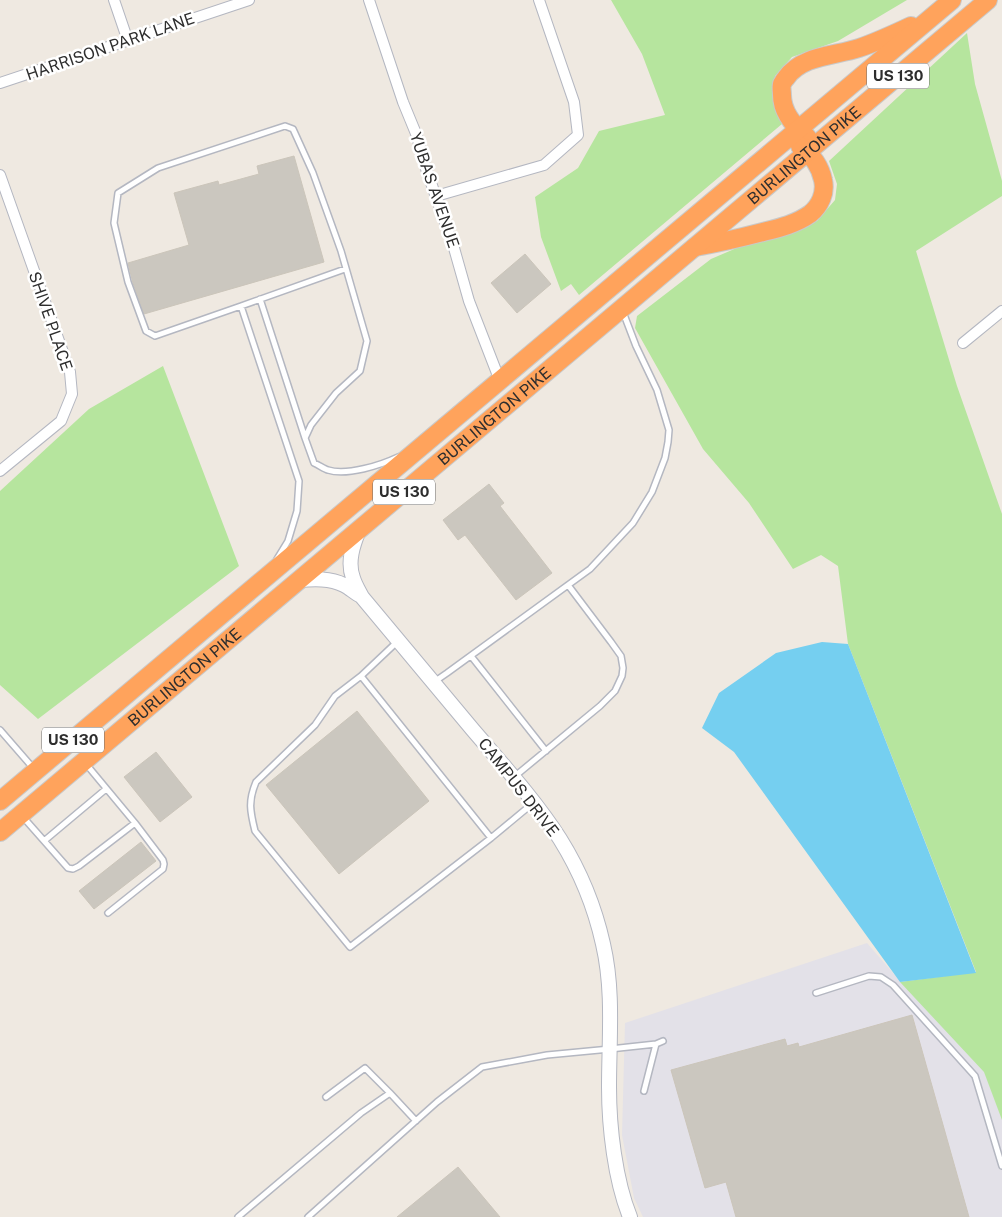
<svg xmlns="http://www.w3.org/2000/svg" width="1002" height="1217" font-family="'Public Sans',sans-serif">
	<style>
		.industrial { fill: #e3e1e8 }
		.green { fill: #b6e59e }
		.water { fill: #75cff0 }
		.building { fill: #cbc7bf; stroke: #cbc5ba }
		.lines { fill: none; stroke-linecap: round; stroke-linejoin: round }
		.lane-casing { stroke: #b4b7c1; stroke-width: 8 }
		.street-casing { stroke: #b4b7c1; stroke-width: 12 }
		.secondary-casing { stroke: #b4b7c1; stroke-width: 16 }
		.highway-casing { stroke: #c9c9c9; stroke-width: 20 }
		.lane { stroke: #fff; stroke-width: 5 }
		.street { stroke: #fff; stroke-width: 10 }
		.secondary { stroke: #fff; stroke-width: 14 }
		.highway { stroke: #ffa35c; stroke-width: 18 }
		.labels { text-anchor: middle; stroke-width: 5; stroke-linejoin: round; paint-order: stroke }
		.shield { fill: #fff; stroke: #6d6d6d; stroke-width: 1 }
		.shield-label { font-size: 15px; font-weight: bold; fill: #2e2e2e }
		.street-label { font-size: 16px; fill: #2e2e2e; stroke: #fff }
	</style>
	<rect width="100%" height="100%" fill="#efe9e1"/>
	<path class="industrial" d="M867,943L900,981L1002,1050V1217H643L634,1198L622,1135L625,1023Z"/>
	<path class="green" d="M611,0H907L838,41L792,57L775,76L773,98L782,124L579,295L571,284L561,291L541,237L535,197L578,168L599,131L665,115L642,54Z
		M967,33L975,84L1002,181V196L916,251L957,386L1002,514V1120L984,1072L900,982L976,972L848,644L838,566L821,555L793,569L749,503L703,449L635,328L637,316L711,259L739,247L817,221L835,200L837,184L829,161Z
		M163,366L239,566L38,719L0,685V491L89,409Z"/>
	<path class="water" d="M822,642L848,644L976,973L900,982L734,752L702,728L719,693L776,653Z"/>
	<path class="building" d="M294,156L324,262L144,314L133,283L128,263L189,245L174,193L218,181L219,185L259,174L257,166Z
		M525,254L551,284L517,313L491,283Z
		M489,484L504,503L500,506L552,573L516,600L465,535L458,540L443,520Z
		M357,711L429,801L339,874L266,785Z
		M156,752L192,797L160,822L124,777Z
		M141,842L156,861L94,909L79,891Z
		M912,1015L969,1217H736L726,1182L705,1188L671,1070L785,1039L787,1046L798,1043L799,1047Z
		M458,1167L500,1217H397Z"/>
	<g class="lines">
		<defs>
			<path id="lane" d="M260,299L305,438
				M241,306L345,269
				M277,559L288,541L297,511L299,481L241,306L155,336L146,331L128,282L114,223L118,193L158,168L285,126L293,129L313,173L341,251L367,341L360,371L336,393L311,425L305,438L314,463C319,465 324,469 328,470C347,476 381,465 398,457
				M398,641L361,676L491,838L532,804
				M471,656L546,751
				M361,676L335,696L315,725L256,782C248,801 250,811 255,831L350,947L491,838
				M434,682L447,673L590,569L633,523L652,492L665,458L668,442L669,430L657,390L636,346L623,312
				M0,730L34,769
				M86,764L135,823
				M514,777L600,706L615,691L622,676L623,668L621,656L611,642L568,585
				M23,817L68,868L73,869L79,866L135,823L163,860L164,864L163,869L108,913
				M44,841L106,789
				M816,993L869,976L881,977L893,985L975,1076L1002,1166
				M644,1091L656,1044
				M326,1097L365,1068L390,1093
				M238,1217L361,1113L390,1093L416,1121
				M308,1217L437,1102L482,1067L547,1055L610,1049L656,1044L663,1041"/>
			<path id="street" d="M114,0L128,41
				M369,0L403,102L417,136L423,160L454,248L469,301L500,381
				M0,83L249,0
				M0,175L70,372L72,394L61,421L0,471
				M436,196L544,165L578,135L574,102L539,0
				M963,343L1002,311"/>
			<path id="secondary" d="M359,530C353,545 347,562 353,578C355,585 359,591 362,597C399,641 436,686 473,730C503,765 535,800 560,839C580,871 595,908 603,944C614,991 609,1039 609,1087C609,1127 615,1180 630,1217
				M299,580C314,579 330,578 344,585C350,588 355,593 361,596"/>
			<g id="highway">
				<path d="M807,137C795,127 782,112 782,95C782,92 781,87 782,84C783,82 785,79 786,78C802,55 835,56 859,48C877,42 894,34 911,26"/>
				<path d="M695,247C718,243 740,238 763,232C779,228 796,224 810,214C820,206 826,193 823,180C820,165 812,155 800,146"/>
				<path d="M0,801L952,0"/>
				<path id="s1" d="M0,832L988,0"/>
			</g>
		</defs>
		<use href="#lane" class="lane-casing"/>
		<use href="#street" class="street-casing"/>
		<use href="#secondary" class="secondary-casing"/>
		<use href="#highway" class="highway-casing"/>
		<use href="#lane" class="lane"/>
		<use href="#street" class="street"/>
		<use href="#secondary" class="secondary"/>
		<use href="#highway" class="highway"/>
	</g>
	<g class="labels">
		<g class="shield">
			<rect x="867" y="63.5" width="62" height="25" rx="4"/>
			<rect x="373" y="479.5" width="62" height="25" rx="4"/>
			<rect x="42" y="727.5" width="62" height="25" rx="4"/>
		</g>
		<g class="shield-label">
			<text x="898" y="81">US 130</text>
			<text x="404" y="497">US 130</text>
			<text x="73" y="745">US 130</text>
		</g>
		<g class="street-label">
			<text transform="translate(110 46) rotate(-19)" y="6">HARRISON PARK LANE</text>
			<text dy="6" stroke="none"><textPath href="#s1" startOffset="1051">BURLINGTON PIKE</textPath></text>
			<text transform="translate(435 190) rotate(71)" y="6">YUBAS AVENUE</text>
			<text transform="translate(51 321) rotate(71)" y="6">SHIVE PLACE</text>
			<text dy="6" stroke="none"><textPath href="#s1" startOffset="646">BURLINGTON PIKE</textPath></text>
			<text dy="6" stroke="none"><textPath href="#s1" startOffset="241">BURLINGTON PIKE</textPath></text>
			<text transform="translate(519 787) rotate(52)" y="6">CAMPUS DRIVE</text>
		</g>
	</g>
</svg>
